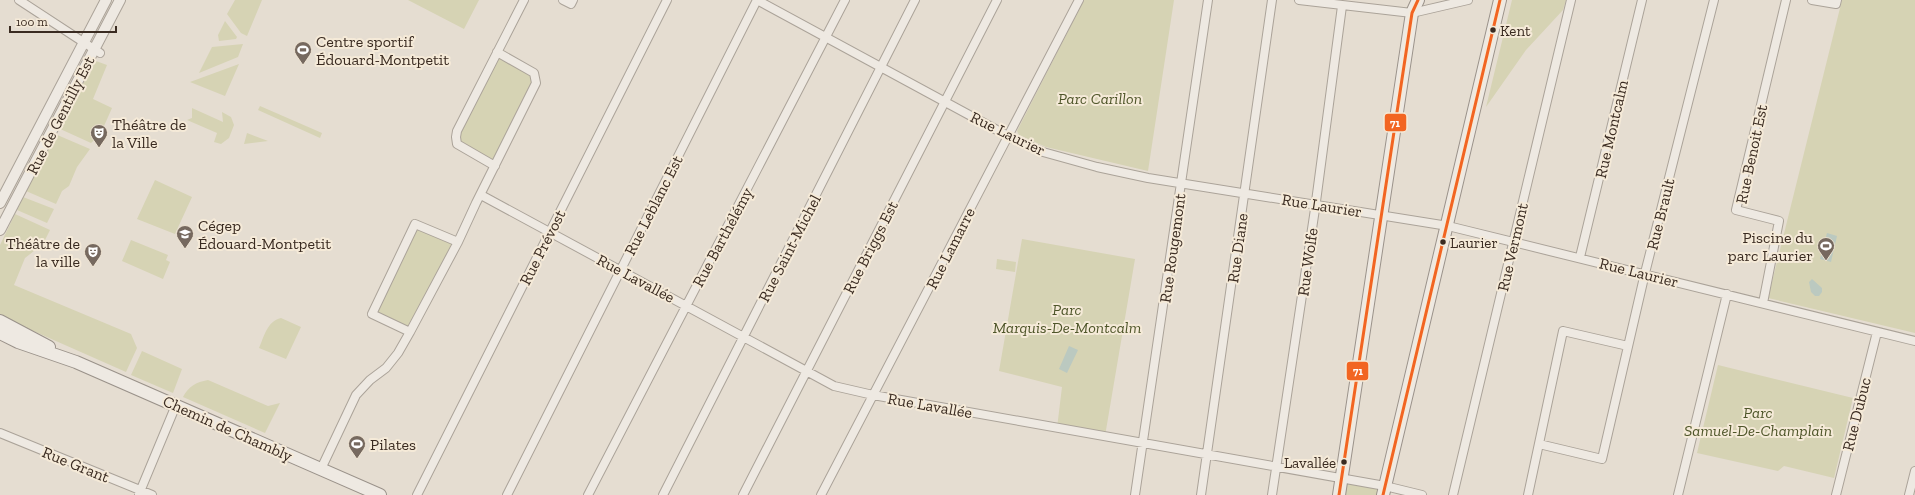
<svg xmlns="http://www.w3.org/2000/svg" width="1915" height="495" font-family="'Zilla Slab',serif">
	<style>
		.green { fill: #d6d3b4 }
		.water { fill: #bbc9c0 }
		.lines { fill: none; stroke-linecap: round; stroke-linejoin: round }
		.minor-casing { stroke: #aba399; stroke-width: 10 }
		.tertiary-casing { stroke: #aba399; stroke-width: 12 }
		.secondary-casing { stroke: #9a928a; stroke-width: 14 }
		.minor { stroke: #eee9e2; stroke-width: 8 }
		.tertiary { stroke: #eee9e2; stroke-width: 10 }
		.secondary { stroke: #eee9e2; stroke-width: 12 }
		.bus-1-casing { stroke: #f5ead8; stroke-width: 6 }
		.bus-1 { stroke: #f26522; stroke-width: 3 }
		.bus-dot { fill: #3a2b21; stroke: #f5ead8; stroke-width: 1.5 }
		.labels { text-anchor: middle; stroke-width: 4; stroke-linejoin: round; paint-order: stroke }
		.bus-label { font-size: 15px; fill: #3a2b21; stroke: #f5ead8; text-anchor: start }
		.poi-label { font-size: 16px; fill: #3a2b21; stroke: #f5ead8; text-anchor: start }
		.park-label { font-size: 16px; font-style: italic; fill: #4e5529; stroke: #f5ead8 }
		.street-label { font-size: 16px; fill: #3a2b21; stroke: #f5ead8 }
		.line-badge { stroke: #f5ead8; stroke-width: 1.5 }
		.badge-label { font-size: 11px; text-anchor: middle; font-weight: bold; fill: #fff }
	</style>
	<rect width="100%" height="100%" fill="#e5ddd1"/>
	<path class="green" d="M235,0H262L247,36L241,33L227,14Z
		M408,0H479L464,29Z
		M1084,0H1174L1148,171L1046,147L1019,135L1017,131Z
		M1512,0H1566L1563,10L1526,50L1486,107Z
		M1842,0H1915V333L1768,298Z
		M225,21L237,37L236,39L219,41L218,35Z
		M243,44L238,57L199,73L212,47Z
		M497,52L536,77L495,166L457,144V131Z
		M96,61L107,65L93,99L112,108L100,135L91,143L58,128Z
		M239,64L225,96L190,82Z
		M260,106L322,133L320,138L258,110Z
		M192,108L223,122L222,112L231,117L234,125L229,138L221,144L214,142L217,133L187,120L192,118Z
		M247,133L268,141L244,144Z
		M55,134L90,149L77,167L69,186L62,191L56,204L26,191Z
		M155,180L192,197L175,234L137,219Z
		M23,197L54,209L47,223L17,210Z
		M15,214L50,230L43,244L25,258L14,285L131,334L137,348L126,372L31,330L0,314V245Z
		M415,224L458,242L410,332L372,314Z
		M1022,239L1135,259L1105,436L1057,428L1062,387L999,371Z
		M131,240L168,255L166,260L170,262L163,279L122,261Z
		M997,259L1016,262L1015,272L996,269Z
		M281,318L301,327L286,359L259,348C264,337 267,321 281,318Z
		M142,351L182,369L173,393L131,375Z
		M1718,365L1853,398L1834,478L1784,466L1778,471L1697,453Z
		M208,380L268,406L280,403L265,433L183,397C188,387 196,382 208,380Z
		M1341,478L1385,486L1383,495H1339Z"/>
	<path class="water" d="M1827,233L1837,236L1831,262L1820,259Z
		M1812,279L1822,288V292L1819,296H1815L1811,292L1809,282Z
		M1069,346L1078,350L1067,373L1059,369Z"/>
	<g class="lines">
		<defs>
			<path id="minor" d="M19,0L100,53
				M563,0L571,4L573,0
				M757,0L1008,136L1043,152L1097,167L1148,178L1448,226L1915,341
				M1299,0L1412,13L1468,0
				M1812,0L1836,4L1837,0
				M495,166L457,144L456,137L457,131L524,0
				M481,195L834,386L873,395L1385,486L1422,495
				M1580,257L1642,0
				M1763,303L1779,221L1736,210L1786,0
				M410,332L372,314L415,224L458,242
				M0,433L152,495
				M1539,444L1602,459L1645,273L1714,0
				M321,469L356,395L370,380L386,368L398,353L410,332L458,242L476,203L536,83L534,73L497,52
				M139,494L176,405
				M417,495L667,0
				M507,495L757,0
				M588,495L845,0
				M663,495L915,0
				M743,495L997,0
				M821,495L1079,0
				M1135,495L1208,0
				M1201,495L1272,0
				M1272,495L1315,209L1342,6
				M1453,495L1571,0
				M1528,495L1563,331L1628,346
				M1678,495L1727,294
				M1836,495L1877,332
				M1909,495L1915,471"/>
			<path id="tertiary" d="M0,203L106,0
				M0,230L120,0"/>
			<path id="secondary" d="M0,321L49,347
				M0,333L18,342L76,362L380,495
				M1339,495L1412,13L1418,0
				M1383,495L1500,0"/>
		</defs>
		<use href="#minor" class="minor-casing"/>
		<use href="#tertiary" class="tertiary-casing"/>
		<use href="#secondary" class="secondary-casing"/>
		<use href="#minor" class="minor"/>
		<use href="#tertiary" class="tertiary"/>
		<use href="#secondary" class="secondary"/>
		<defs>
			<path id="bus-1" d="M1339,495L1412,13L1418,0
				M1383,495L1500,0"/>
		</defs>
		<use href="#bus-1" class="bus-1-casing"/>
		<use href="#bus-1" class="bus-1"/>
	</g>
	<defs>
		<symbol id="stadium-pin" viewBox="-11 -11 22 30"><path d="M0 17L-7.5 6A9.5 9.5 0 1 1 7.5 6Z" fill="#76695f" stroke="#f5ead8"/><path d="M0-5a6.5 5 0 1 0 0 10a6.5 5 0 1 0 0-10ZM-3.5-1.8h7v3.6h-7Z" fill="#fff"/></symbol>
		<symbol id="theatre-pin" viewBox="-11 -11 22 30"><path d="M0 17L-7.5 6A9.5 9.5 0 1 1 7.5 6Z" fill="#76695f" stroke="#f5ead8"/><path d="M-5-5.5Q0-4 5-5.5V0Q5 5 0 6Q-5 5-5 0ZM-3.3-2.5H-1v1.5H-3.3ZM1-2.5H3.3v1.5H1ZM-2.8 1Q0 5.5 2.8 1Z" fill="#fff"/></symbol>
		<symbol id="university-pin" viewBox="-11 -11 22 30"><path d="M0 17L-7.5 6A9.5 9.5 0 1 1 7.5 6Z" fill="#76695f" stroke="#f5ead8"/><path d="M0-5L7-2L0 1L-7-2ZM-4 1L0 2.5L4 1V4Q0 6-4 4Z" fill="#fff"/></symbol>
	</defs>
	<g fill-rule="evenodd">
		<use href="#stadium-pin" x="293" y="40" width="20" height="27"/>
		<use href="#theatre-pin" x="89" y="123" width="20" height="27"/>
		<use href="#university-pin" x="175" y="224" width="20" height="27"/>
		<use href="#stadium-pin" x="1816" y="236" width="20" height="27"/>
		<use href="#theatre-pin" x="83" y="242" width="20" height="27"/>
		<use href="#stadium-pin" x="347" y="434" width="20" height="27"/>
	</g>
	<g class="bus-dot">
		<circle cx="1493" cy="30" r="3.5"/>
		<circle cx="1443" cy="242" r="3.5"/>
		<circle cx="1344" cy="462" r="3.5"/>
	</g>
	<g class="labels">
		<g class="bus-label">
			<text x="1500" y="36">Kent</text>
			<text x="1450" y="248">Laurier</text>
			<text x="1336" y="468" text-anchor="end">Lavallée</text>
		</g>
		<g class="poi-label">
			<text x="316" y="47">Centre sportif<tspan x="316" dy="18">Édouard-Montpetit</tspan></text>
			<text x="112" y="130">Théâtre de<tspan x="112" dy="18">la Ville</tspan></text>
			<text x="198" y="231">Cégep<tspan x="198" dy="18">Édouard-Montpetit</tspan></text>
			<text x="1813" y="243" text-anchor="end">Piscine du<tspan x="1813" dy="18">parc Laurier</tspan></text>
			<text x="80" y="249" text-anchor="end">Théâtre de<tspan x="80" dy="18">la ville</tspan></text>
			<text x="370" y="450">Pilates</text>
		</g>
		<g class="park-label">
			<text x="1100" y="104">Parc Carillon</text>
			<text x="1067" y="315">Parc<tspan x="1067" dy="18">Marquis-De-Montcalm</tspan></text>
			<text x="1758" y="418">Parc<tspan x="1758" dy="18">Samuel-De-Champlain</tspan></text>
		</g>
		<g class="street-label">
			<text transform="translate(60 115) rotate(-63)" y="6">Rue de Gentilly Est</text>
			<text transform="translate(1611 129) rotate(-77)" y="6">Rue Montcalm</text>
			<text transform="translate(1008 133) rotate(26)" y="6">Rue Laurier</text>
			<text transform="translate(1751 154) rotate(-78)" y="6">Rue Benoit Est</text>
			<text transform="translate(653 205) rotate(-63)" y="6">Rue Leblanc Est</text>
			<text transform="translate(1322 205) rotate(9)" y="6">Rue Laurier</text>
			<text transform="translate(1660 214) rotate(-76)" y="6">Rue Brault</text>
			<text transform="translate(722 237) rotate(-62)" y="6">Rue Barthélémy</text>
			<text transform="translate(542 247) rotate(-63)" y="6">Rue Prévost</text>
			<text transform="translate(870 247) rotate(-63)" y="6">Rue Briggs Est</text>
			<text transform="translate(1512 247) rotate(-77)" y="6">Rue Vermont</text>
			<text transform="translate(789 248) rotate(-63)" y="6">Rue Saint-Michel</text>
			<text transform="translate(950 248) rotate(-63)" y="6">Rue Lamarre</text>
			<text transform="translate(1172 248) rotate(-82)" y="6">Rue Rougemont</text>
			<text transform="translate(1237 248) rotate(-82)" y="6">Rue Diane</text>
			<text transform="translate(1307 262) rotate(-82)" y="6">Rue Wolfe</text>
			<text transform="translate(1639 272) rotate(14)" y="6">Rue Laurier</text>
			<text transform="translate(636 278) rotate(28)" y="6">Rue Lavallée</text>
			<text transform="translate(930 405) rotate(10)" y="6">Rue Lavallée</text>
			<text transform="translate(1856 414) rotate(-76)" y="6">Rue Dubuc</text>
			<text transform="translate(228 428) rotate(24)" y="6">Chemin de Chambly</text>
			<text transform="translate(76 464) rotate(22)" y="6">Rue Grant</text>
		</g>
	</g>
	<g class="line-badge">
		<rect x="1384" y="113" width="23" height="19" rx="4" fill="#f26522"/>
		<rect x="1346" y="361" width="23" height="20" rx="4" fill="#f26522"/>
	</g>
	<g class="badge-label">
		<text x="1395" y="127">71</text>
		<text x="1358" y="375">71</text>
	</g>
	<path d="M10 26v6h106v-6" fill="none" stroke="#3a2b21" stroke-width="2"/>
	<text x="16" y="26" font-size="12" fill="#3a2b21" stroke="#f5ead8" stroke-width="3" paint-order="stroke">100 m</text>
</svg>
